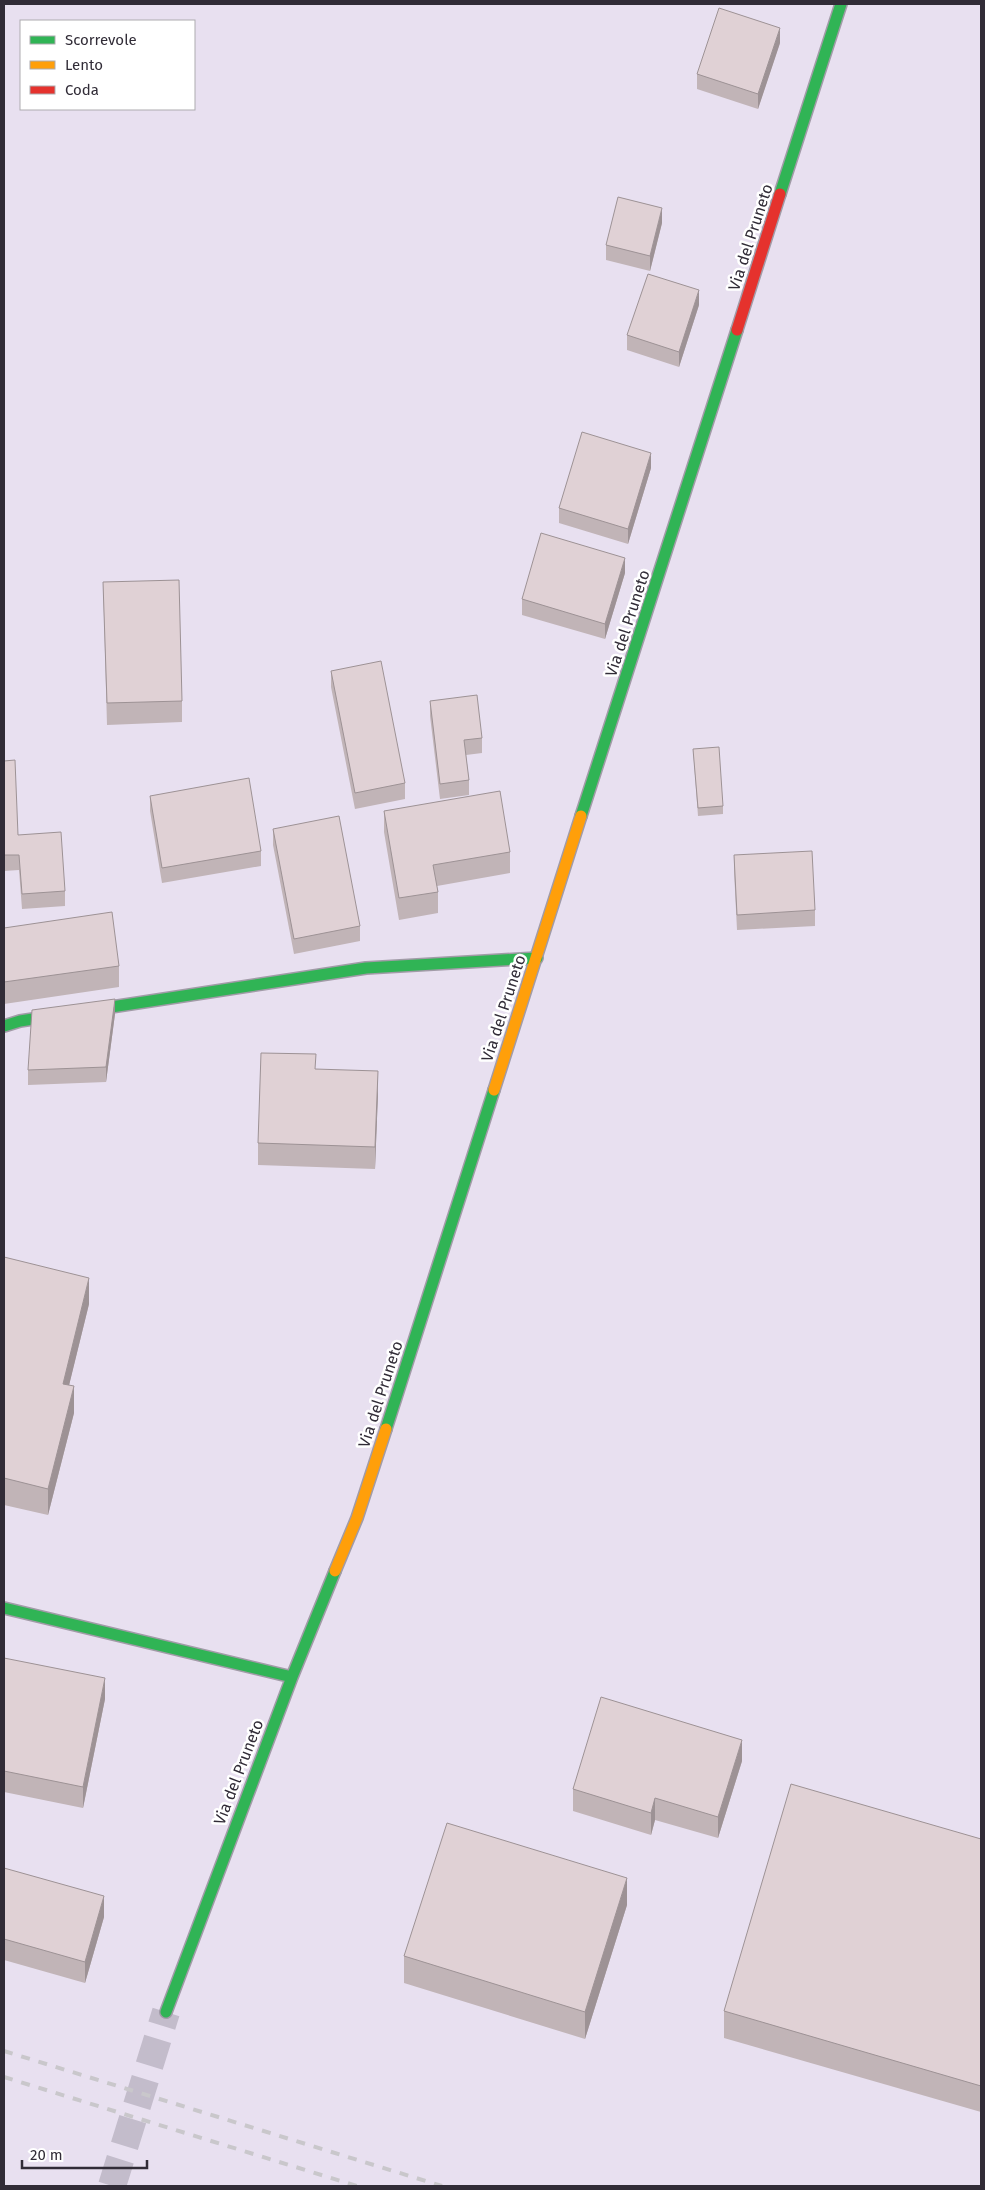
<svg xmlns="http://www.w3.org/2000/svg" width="985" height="2190" font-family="'Fira Sans',sans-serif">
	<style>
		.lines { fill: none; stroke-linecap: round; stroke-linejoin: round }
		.secondary-tunnel { stroke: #c3bccb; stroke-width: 28; stroke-dasharray: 28 14; stroke-linecap: butt }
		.fast-casing { stroke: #a19ba7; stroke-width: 14 }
		.slow-casing { stroke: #a19ba7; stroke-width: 14 }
		.jam-casing { stroke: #a19ba7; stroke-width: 14 }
		.fast { stroke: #30b455; stroke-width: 11 }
		.slow { stroke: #ff9f0a; stroke-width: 11 }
		.jam { stroke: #e5322d; stroke-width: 11 }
		.rail { stroke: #c9c7cb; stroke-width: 4; stroke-dasharray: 9 9; stroke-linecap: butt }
		.wall { fill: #c1b4b7 }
		.shaded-wall { fill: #9d9295 }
		.building { fill: #e0d1d5; stroke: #9d9295 }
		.labels { text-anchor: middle; stroke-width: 5; stroke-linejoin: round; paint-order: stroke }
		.street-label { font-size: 16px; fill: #312c37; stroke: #fff }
	</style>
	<rect width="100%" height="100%" fill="#e8e0f0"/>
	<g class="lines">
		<path class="secondary-tunnel" d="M112,2186L166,2012"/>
		<defs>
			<path id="fast" d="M780,194L841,4
				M581,816L737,330
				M4,1026L20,1021L366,968L537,958
				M386,1429L494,1090
				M4,1608L292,1677
				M166,2012L292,1677L335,1571"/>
			<path id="slow" d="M494,1090L581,816
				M335,1571L357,1518L386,1429"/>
			<path id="jam" d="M737,330L780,194"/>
		</defs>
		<use href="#fast" class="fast-casing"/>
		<use href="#slow" class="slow-casing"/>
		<use href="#jam" class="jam-casing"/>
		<use href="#fast" class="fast"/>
		<use href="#slow" class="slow"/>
		<use href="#jam" class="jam"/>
		<path class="rail" d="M4,2051L442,2186
			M4,2077L357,2186"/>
	</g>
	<path class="wall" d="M780,43L758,109L697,89V74Z
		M662,223L650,271L606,260V245Z
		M699,305L679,367L627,350V335Z
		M651,468L628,544L559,523V508Z
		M625,573L605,639L522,615V599Z
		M103,582L182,701V722L107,725Z
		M331,671L405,783V799L355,809L331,687Z
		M430,701L482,738V753L466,755L469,780V795L440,799L430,716Z
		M693,749L723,806V814L698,816Z
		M4,761L18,835L65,891V906L22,909L19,870L4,871Z
		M150,796L261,851V866L162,883L150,811Z
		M384,811L510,852V873L437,886L438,892V913L399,920L384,832Z
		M273,829L360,926V941L294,954L273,845Z
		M734,855L815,910V926L737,930L734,870Z
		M4,928L119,966V987L4,1004Z
		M115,1014L106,1082L28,1085V1070Z
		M316,1069L378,1093L375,1169L258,1165V1143Z
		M4,1257L89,1304L69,1385L74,1413L48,1515L4,1505Z
		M4,1658L105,1699L83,1808L4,1792Z
		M742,1761L718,1838L655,1820L651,1835L573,1811V1789Z
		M981,1839V2112L724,2038V2011Z
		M4,1868L104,1917L85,1983L4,1960Z
		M627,1905L585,2039L404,1983V1956Z"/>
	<path class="shaded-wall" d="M780,28V43L758,109V94Z
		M662,208V223L650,271V256Z
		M699,290V305L679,367V352Z
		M651,453V468L628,544V529Z
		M625,558V573L605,639V624Z
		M115,999V1014L106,1082V1067Z
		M378,1071V1093L375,1169V1147Z
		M89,1278V1304L63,1410V1384Z
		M74,1386V1413L48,1515V1489Z
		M105,1678V1699L83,1808V1787Z
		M742,1740V1761L718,1838V1817Z
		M655,1798V1820L651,1835V1813Z
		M627,1878V1905L585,2039V2012Z
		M104,1896V1917L85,1983V1962Z"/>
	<path class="building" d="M719,8L780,28L758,94L697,74Z
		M618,197L662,208L650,256L606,245Z
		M648,274L699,290L679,352L627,335Z
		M582,432L651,453L628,529L559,508Z
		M541,533L625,558L605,624L522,599Z
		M179,580L182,701L107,703L103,582Z
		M381,661L405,783L355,793L331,671Z
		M477,695L482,738L464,740L469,780L440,784L430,701Z
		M719,747L723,806L698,808L693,749Z
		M15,760L18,835L61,832L65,891L22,894L19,855H4V761Z
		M249,778L261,851L162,868L150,796Z
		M500,791L510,852L433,865L438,892L399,898L384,811Z
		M339,816L360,926L294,939L273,829Z
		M812,851L815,910L737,915L734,855Z
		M112,912L119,966L4,982V928Z
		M115,999L106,1067L28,1070L32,1010Z
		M261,1053L316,1054L315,1069L378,1071L375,1147L258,1143Z
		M4,1257L89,1278L63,1384L74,1386L48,1489L4,1478Z
		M4,1658L105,1678L83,1787L4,1771Z
		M601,1697L742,1740L718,1817L655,1798L651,1813L573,1789Z
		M791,1784L981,1839V2086L724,2011Z
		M447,1823L627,1878L585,2012L404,1956Z
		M4,1868L104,1896L85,1962L4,1939Z"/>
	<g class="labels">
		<g class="street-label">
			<text transform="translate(750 237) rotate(-72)" y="6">Via del Pruneto</text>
			<text transform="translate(627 623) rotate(-72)" y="6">Via del Pruneto</text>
			<text transform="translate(503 1008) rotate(-72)" y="6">Via del Pruneto</text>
			<text transform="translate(380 1394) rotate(-72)" y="6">Via del Pruneto</text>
			<text transform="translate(238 1772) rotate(-69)" y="6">Via del Pruneto</text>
		</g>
	</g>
	<rect width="985" height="2190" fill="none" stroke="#312c37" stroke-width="10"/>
	<rect x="20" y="20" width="175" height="90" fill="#ffffff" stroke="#adabaf"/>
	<rect x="30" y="36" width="25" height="8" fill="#30b455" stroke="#adabaf"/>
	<text x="65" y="45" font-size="15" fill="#312c37">Scorrevole</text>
	<rect x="30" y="61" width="25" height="8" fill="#ff9f0a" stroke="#adabaf"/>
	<text x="65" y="70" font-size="15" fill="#312c37">Lento</text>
	<rect x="30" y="86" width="25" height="8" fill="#e5322d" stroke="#adabaf"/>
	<text x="65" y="95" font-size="15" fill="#312c37">Coda</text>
	<path d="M22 2160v8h125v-8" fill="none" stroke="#312c37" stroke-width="2.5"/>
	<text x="30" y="2160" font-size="15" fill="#312c37" stroke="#ffffff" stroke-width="4" paint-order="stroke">20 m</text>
</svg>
